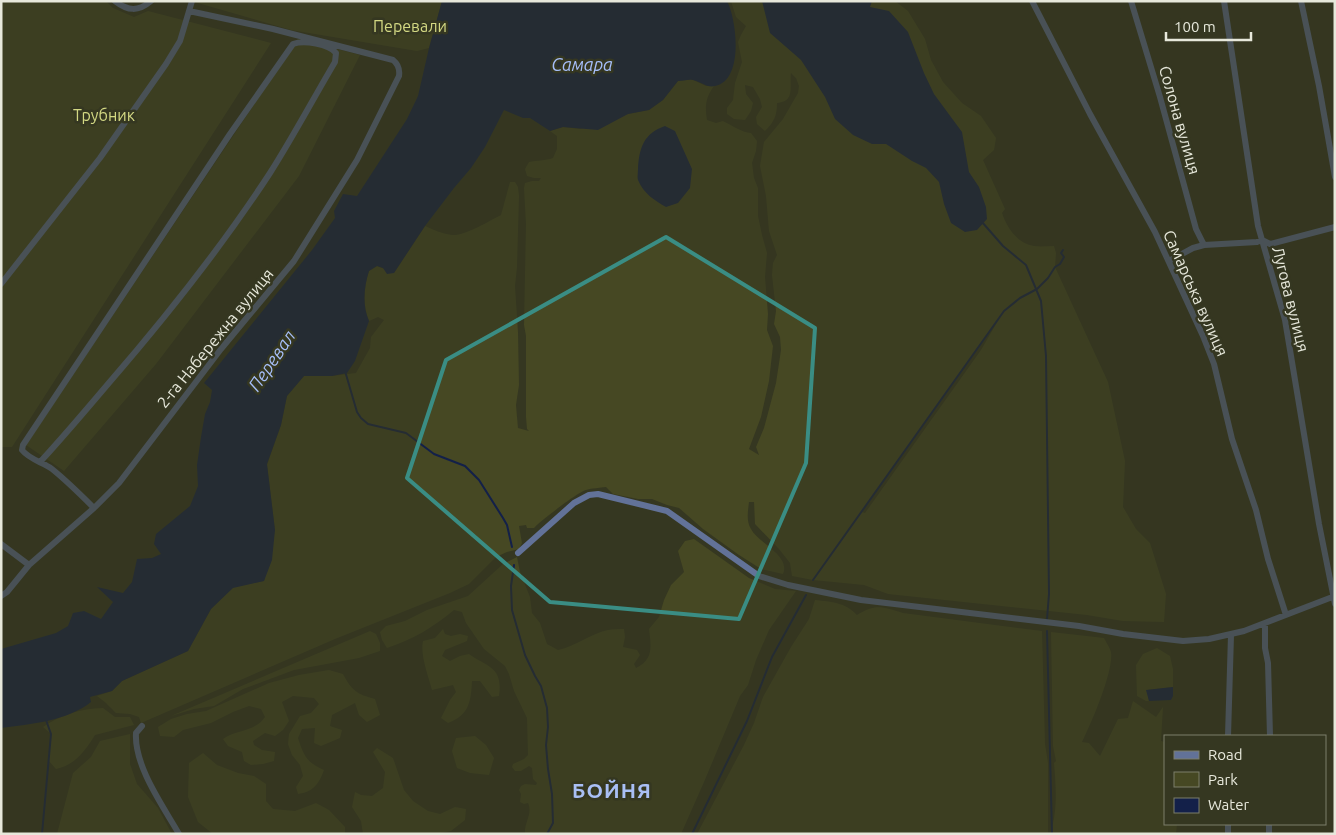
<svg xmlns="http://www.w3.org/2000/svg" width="1336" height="835" font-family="Ubuntu,sans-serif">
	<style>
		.green { fill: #464823; fill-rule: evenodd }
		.water { fill: #132049 }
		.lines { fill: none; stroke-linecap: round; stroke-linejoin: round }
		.stream { stroke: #132049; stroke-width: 2 }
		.minor { stroke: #627298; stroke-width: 6 }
		.marked { fill: none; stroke: #3a8d84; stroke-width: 4; stroke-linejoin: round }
		.labels { text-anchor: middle; stroke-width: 5; stroke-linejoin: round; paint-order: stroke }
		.park-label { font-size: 16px; fill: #d3d883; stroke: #353721 }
		.street-label { font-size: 16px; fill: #e7e8db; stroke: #353721 }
		.water-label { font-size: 18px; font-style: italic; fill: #a6bef8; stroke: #353721 }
		.district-label { font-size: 21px; font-weight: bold; letter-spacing: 1px; fill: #a9bff5; stroke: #353721 }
	</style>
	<rect width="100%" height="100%" fill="#353721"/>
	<path class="green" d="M1,1H106L113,8L134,17L148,11L271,43L12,447H1Z
		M191,1H442L429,48L417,51L291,30Z
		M731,1L869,7L872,1H895L908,11L925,39L931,60L943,82L962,103L981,116L996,138L994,150L983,160L1005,209L1002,213C1007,228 1017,243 1034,246C1040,247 1047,246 1054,246L1056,253L1055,267L1108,382L1125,461L1123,507L1136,529L1150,543L1166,594L1164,622L1123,621L1087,615L888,594L864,585L813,580L792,576L790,563L779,549L755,524L754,502H749C748,511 746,521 751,529C758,543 791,555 783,574L761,569L739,555L703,529L679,508L667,505L652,499H638L613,494L606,487C600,488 592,488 586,490C578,492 539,522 534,528H527L526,525L519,526L522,543L519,549L507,552L496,557L469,584L450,593L335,639L141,723L139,717L130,714L116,713L106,703L97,696L112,691L122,681L188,651L211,609L233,587L264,581L275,530L267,465L281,425L287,396L304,376H332L356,373L370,348L371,337L384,320L378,317L369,321C362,305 364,287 369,271L377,266L394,273L425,226C434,230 443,234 452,235C465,236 489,221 501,215L510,182H515L518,187L519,196L517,267L515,286L518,332L519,385L516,405L518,428L529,431L527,429L526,417V336L524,325L526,224L524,188L525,183L532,181H539L541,178H534L527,176L525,169L529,162C537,160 545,161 553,158L557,149V136L550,131L563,127L580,129L628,114L649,110L663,100L678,81L691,79L706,86H714C705,98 705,107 707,120L716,123L723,121C733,126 741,132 751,133L757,141L756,151L752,163L754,178L758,188V216L762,235L767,253L765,277L768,314L767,330L773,346L769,381L761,417L749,449L759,455L756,447L764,428L776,383L781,350L780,337L774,324L776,311L772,275L773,263L777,255L769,231L766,196L760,166L764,142L783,119L798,93L799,86L796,78L791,73C789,85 796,102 777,103C777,116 774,122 765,131L757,124L756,117L762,107L760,99L753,87L745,85L746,94L753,103L751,111L745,120L734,119L727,114V108L733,100L735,83L742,62L738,42L741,35L746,26L736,17ZM999,319L981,350L865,513L862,512Z
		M298,39L360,55L299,176L156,364L64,471L26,445Z
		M694,539L749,578L775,589L796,591L769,630L756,660L748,685L740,696L704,782L681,834H525C524,822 533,814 528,803L524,804L520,802L521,794L519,790L521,786L525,784L536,785L537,783L533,779L532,768L529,766L521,771H515L512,767L513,764L524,759L528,755L527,718L514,691L509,674L505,666L484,649L466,623L462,612L454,610C432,628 414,639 387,648L382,640L380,632L386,626L405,621L427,610L468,596L503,564L517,557L520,572L530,597L532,613L540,623L547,644L558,650C576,646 590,634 608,630C613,629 619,629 624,629L625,637L623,647L637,650L640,655L634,664L636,668C654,659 651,646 649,629L659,617L664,600L671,585L684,572L678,551L685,541Z
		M815,600C832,602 845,602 857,615C876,603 883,607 903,613L1042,631L1045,744L1048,763V834H697L744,745L754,723L763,697L791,647L809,619Z
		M443,629L445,634L451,636L460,634L468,636L467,641L445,650L442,656L450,661L460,656L469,654C489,668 503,667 499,696L492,697L480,681H472C471,702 469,715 448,723L441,718L450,700L456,692L453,685L432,690C428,675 420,655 423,641L435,638Z
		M370,631L376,634L380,643V651L359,658L294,670L243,689L214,706L194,709L171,716Z
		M1051,632L1104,638C1106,642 1110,648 1111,652C1114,671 1091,724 1082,742L1089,743L1100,756L1118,719L1128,718L1133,701L1156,717L1163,707L1161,741L1165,742V824H1177L1176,834H1050C1058,811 1056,787 1054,763L1056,761L1053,746Z
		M1157,648L1170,656L1173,669V687L1147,690L1149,701H1146L1137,696L1136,665L1143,654Z
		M329,670L343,674C352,691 357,694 375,699L380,715L367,722L359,715L355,703L332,715L330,726L342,730L340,738L321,746L314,743L315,728L302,729L298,738C304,756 306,762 324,770C319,784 313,792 298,794L296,787L303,776L300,765L292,755L288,744L289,734L300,716L311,713L319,704L314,698L293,696L282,702L289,721L283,730L275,736L265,733L253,741L254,745L262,750L275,752L274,761L263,764L251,765L244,761L242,752L228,746L223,739C237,729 255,732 265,717L261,709L249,706L233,712L211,723L183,730L174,737L160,736L158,727L171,719L187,714L206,711L269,683L299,675Z
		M103,708L115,717H130L134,725L95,735C85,751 75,765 56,769L48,760L51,734L43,727C62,714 80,709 103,708Z
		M130,734V764L137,784L158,808L172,834H57L73,773L91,757L100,741Z
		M475,736L486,745L494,758L489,775L470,773L457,768L452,751L456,738Z
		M377,748L393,758L404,790L413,801L428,811L440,814L455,807L466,809L465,820L451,831L436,834H363L361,821L352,807L355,792L361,795L372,796L383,788L385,772L373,752Z
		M203,753L217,765L238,773L254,776L266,784V801L273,809L295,811L316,803L329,810L345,827V834H213L198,822L188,797L189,763Z"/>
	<path class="water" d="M442,1H727C737,20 744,81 715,86C707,88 701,82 693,80C688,79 683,81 678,81L663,100L649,110L628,114L598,130L563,127L550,131L530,118H523L504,110L485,147L471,168L454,188L425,226L394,273L387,274L383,268L377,266L369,271C364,287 362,305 369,321L355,361L347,373L332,376H304L287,396L281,425L267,464L275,530L272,560L264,581L233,588L211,609L188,651L122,681L112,691L90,697L91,702C67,721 31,724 1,728V649L56,633L68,626L73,613L84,611L101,619L113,602L97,587L123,593L132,582L137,559L152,558L161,554L154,544L156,534L190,506L198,486L197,465L201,437L205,414L210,402L212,390L204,383L312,250L335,218L334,211L343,194L357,196L407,119L418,96L429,48Z
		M762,1H872L870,7L889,11L908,32L924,73L934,94L962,132L969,172L979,187L986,207L987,219L977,230L965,232L951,223L944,204L939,182L926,168L912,161L886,144H872L853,135L835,119L825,97L801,60L770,33Z
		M665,126L675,131L692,169L690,188L678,203L666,207C654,200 644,194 638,180C637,177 638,173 638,169C639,148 644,133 665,126Z
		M1173,687V696L1171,700L1149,701L1146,690Z"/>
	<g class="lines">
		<path class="stream" d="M982,222L1003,246L1026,265L1041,301L1046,356L1049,594L1047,619
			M345,371L357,412L361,418L368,424L406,433L434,454L465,466L479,480L503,518L507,525L512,547
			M514,565L511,586L512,610L525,655L535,676L541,686L547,708L548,727L546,745L548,769L552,794L553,823L547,834
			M813,580L1004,311L1020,298L1037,289L1048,278L1055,267L1060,264L1064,257L1061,253L1063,250
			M1047,631L1052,834
			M42,834L51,734L46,720
			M692,834L747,721L772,657L806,595"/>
		<path class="minor" d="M115,1C128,11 138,12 151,1
			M1032,1L1090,114L1155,232L1203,336L1214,364L1232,439L1256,510L1268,559L1286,615
			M1131,1L1160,97L1196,229L1204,245
			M1224,1L1258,226L1285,320L1319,524L1335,604
			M1301,1L1319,86L1335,177
			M1169,261L1193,248L1204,245L1257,242L1262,240L1270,244L1335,227
			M1,284L100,158L166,64L180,41L192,1
			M41,461C64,436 86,410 108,384C166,317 221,248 270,173C293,137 313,99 335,62L336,53C329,44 304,40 293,44L230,134L23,445L22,450C30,460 43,462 52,469C67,481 81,495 94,508
			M1,544L29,565
			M518,553L574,503L589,495L598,494L667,511L759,576L788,585L861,600L1079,626L1123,634L1183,641L1209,639L1244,631L1335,596
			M1,596L7,592L29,565L94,508L119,483L221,349L294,261L357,160L399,76C400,69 398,64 393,60L273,29L189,11
			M1265,623V648L1268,663L1270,736
			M142,726L136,733C134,766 163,806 179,834
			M1228,736L1231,635
			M1228,834V824
			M1269,834V824"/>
	</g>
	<path d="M0 0H1336V835H0ZM666,237L815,328L806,463L739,619L550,602L407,478L446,360Z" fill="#353721" fill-opacity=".55" fill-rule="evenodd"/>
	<path class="marked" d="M666,237L815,328L806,463L739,619L550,602L407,478L446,360Z"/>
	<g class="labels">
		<g class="park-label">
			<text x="410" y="32">Перевали</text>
			<text x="104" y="121">Трубник</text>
		</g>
		<g class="street-label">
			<text transform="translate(1180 120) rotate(74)" y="6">Солона вулиця</text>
			<text transform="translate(1196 293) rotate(66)" y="6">Самарська вулиця</text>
			<text transform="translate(1291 299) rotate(76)" y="6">Лугова вулиця</text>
			<text transform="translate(215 338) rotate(-51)" y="6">2-га Набережна вулиця</text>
		</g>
		<g class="water-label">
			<text x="582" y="71">Самара</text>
			<text transform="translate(272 361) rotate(-56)" y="6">Перевал</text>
		</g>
		<g class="district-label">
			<text x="612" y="798">БОЙНЯ</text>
		</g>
	</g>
	<rect width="1336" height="835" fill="none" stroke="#e7e8db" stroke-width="5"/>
	<rect x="1164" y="735" width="162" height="90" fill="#353721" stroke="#7c7e6b"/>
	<rect x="1174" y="751" width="25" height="8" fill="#627298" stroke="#7c7e6b"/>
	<text x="1208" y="760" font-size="15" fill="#e7e8db">Road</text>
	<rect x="1174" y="772" width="25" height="15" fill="#464823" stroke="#7c7e6b"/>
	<text x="1208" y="785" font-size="15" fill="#e7e8db">Park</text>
	<rect x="1174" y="798" width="25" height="15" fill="#132049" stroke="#7c7e6b"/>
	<text x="1208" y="810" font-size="15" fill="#e7e8db">Water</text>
	<path d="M1166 32v8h85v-8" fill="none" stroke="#e7e8db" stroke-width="2.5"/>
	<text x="1174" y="32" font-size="15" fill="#e7e8db" stroke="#353721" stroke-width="4" paint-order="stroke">100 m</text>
</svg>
